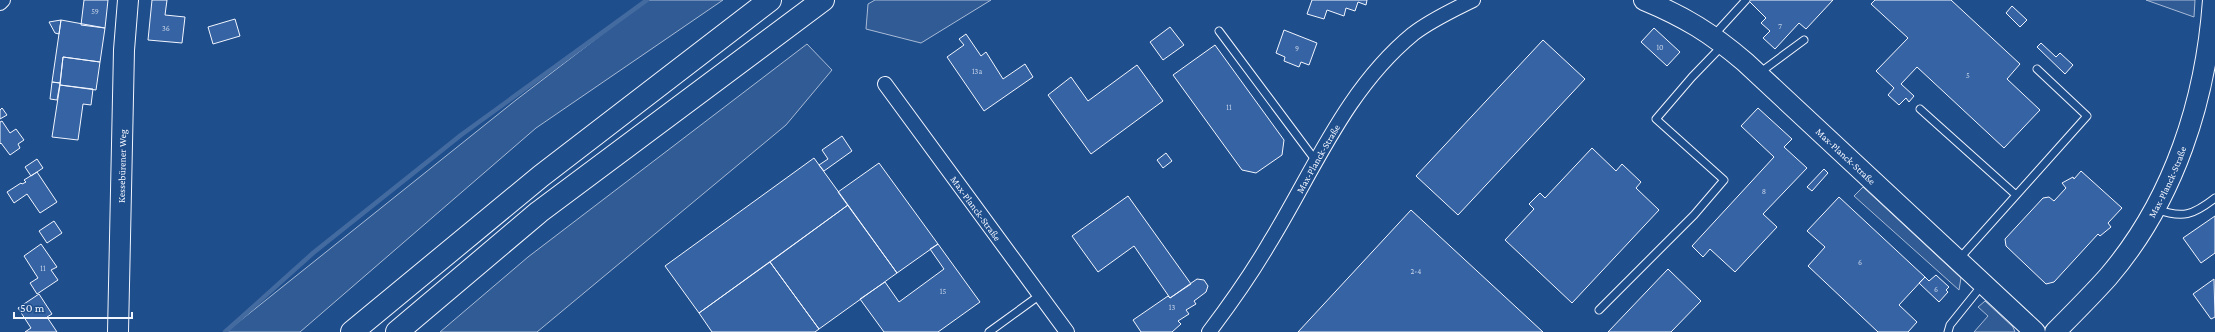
<svg xmlns="http://www.w3.org/2000/svg" width="2215" height="332" font-family="'Crimson Pro',serif">
	<style>
		.built { fill: #305b95; stroke: #a8bbd7 }
		.lines { fill: none; stroke-linecap: round; stroke-linejoin: round }
		.stream { stroke: #446ba0; stroke-width: 4.5 }
		.building { fill: #3563a3; stroke: #f2f6ff }
		.service-casing { stroke: #f2f6ff; stroke-width: 9 }
		.minor-casing { stroke: #f2f6ff; stroke-width: 16 }
		.secondary-casing { stroke: #f2f6ff; stroke-width: 22 }
		.trunk-casing { stroke: #f2f6ff; stroke-width: 24 }
		.service { stroke: #1f4e8c; stroke-width: 7 }
		.minor { stroke: #1f4e8c; stroke-width: 14 }
		.secondary { stroke: #1f4e8c; stroke-width: 20 }
		.trunk { stroke: #1f4e8c; stroke-width: 22 }
		.labels { text-anchor: middle; stroke-width: 3; stroke-linejoin: round; paint-order: stroke }
		.number-label { font-size: 8px; fill: #c3d1e8 }
		.street-label { font-size: 10px; fill: #f2f6ff; stroke: #1f4e8c }
	</style>
	<rect width="100%" height="100%" fill="#1f4e8c"/>
	<path class="built" d="M647,0H723L536,128L300,332H226L516,100Z
		M875,0H991L921,43L866,29L868,4Z
		M2146,0H2195L2194,17Z
		M807,44L832,70L786,125L537,332H440L528,257Z
		M1863,187L1961,278L1959,290L1854,196Z
		M1985,301L2013,327L2015,332H1974L1988,316L1978,307Z"/>
	<g class="lines">
		<path class="stream" d="M225,332L313,253L461,135L647,0"/>
	</g>
	<path class="building" d="M84,0H108L105,28L81,25Z
		M152,0H167L165,15L185,17L182,43L148,40Z
		M1312,0H1367L1366,5L1358,2L1355,11L1346,8L1344,16L1327,10L1324,19L1307,14Z
		M1750,0H1833L1806,29L1799,23L1775,49L1763,38L1770,31L1761,23L1766,18L1749,1Z
		M1875,0H1951L2020,64L2007,79L2040,110L2004,148L1917,67L1901,84L1914,96L1909,102L1906,98L1899,105L1888,95L1894,88L1876,71L1908,38L1871,4Z
		M2012,6L2027,20L2020,27L2006,13Z
		M235,19L240,36L213,44L208,27Z
		M61,20L105,28L100,62L63,57L60,83L52,82Z
		M61,20L59,34L55,33L49,22Z
		M1170,27L1184,45L1163,60L1150,42Z
		M1654,28L1680,52L1667,66L1641,42Z
		M1284,30L1317,43L1309,65L1301,62L1299,67L1284,61L1285,57L1276,53Z
		M966,34L981,56L986,52L1003,79L1025,64L1033,77L984,111L947,57L964,45L959,39Z
		M1543,40L1585,79L1458,215L1416,176Z
		M2041,43L2056,57L2060,53L2073,65L2065,74L2037,47Z
		M1215,45L1284,140L1282,155L1256,173L1242,170L1173,75Z
		M63,57L100,62L96,90L60,85Z
		M1137,65L1163,101L1091,154L1048,95L1071,77L1088,101Z
		M52,82L60,83L57,100L50,99Z
		M60,85L93,89L91,105L83,104L78,140L52,137Z
		M2,108L7,115L0,119V110Z
		M1758,108L1792,139L1784,147L1807,168L1763,214L1777,227L1735,272L1710,249L1703,257L1692,246L1774,157L1741,126Z
		M2,121L10,133L16,129L24,140L18,144L20,148L10,155L1,143L0,144V122Z
		M842,136L852,151L824,171L819,165L828,159L822,150Z
		M1592,148L1616,171L1622,164L1641,182L1636,188L1659,210L1572,303L1505,240L1534,209L1529,204L1540,193L1545,198Z
		M1166,153L1172,161L1163,168L1157,160Z
		M814,158L848,205L699,313L665,266Z
		M37,159L43,168L31,176L25,167Z
		M879,163L938,244L897,273L838,192Z
		M1824,169L1828,173L1812,191L1807,187Z
		M2081,171L2122,208L2108,223L2111,227L2100,236L2098,234L2054,282L2046,284L2006,246L2005,239L2043,198L2049,197L2054,201L2066,188L2062,183L2073,177L2074,179Z
		M37,172L57,202L40,213L27,194L14,203L7,192L21,183L22,184L26,182L24,180Z
		M1128,196L1191,284L1170,298L1134,246L1098,272L1072,236Z
		M1839,197L1925,277L1899,305L1917,322L1908,332H1878L1808,266L1825,247L1807,231Z
		M848,205L897,273L819,329L770,262Z
		M1411,210L1543,332H1298Z
		M2215,216V253L2201,263L2183,238Z
		M54,221L62,233L47,243L39,231Z
		M41,244L57,267L51,270L58,280L37,294L30,283L38,278L24,256Z
		M938,244L980,302L938,332H884L860,299L885,282L899,302L944,269L930,249Z
		M770,262L819,329L815,332H712L699,313Z
		M1668,269L1701,301L1671,332H1608Z
		M1936,275L1949,287L1946,290L1948,292L1939,302L1919,283L1925,277L1929,281Z
		M1197,279L1204,280L1208,286L1206,292L1194,301L1196,304L1186,310L1189,314L1178,321L1181,324L1172,332H1141L1133,320L1168,296L1170,298Z
		M2214,279L2215,317L2211,319L2193,294Z
		M39,294L52,314L47,317L57,332H25L31,328L18,308Z"/>
	<g class="lines">
		<defs>
			<path id="service" d="M1219,31L1316,161
				M1714,35L1746,0
				M1758,74L1804,40
				M1920,109L2016,195
				M2156,209C2183,219 2193,215 2215,198
				M1959,259L2087,116L2037,69
				M1599,310L1694,215L1724,180L1656,119L1692,77L1722,46
				M989,332L1040,295
				M1948,332L1950,325L1983,284"/>
			<g id="minor">
				<path d="M0,3L3,0"/>
				<path id="s1" d="M885,84L1067,332"/>
				<path id="s2" d="M1209,332C1231,303 1252,273 1270,242C1314,170 1346,89 1413,34C1431,20 1453,10 1473,0"/>
			</g>
			<g id="secondary">
				<path id="s3" d="M1644,0C1685,17 1711,33 1745,62L2035,332"/>
				<path id="s4" d="M118,332L124,50L128,0"/>
				<path id="s5" d="M2055,332C2073,314 2091,296 2108,277C2174,200 2206,100 2213,0"/>
			</g>
			<path id="trunk" d="M352,332L541,176L770,0
				M397,332L539,212L823,0"/>
		</defs>
		<use href="#service" class="service-casing"/>
		<use href="#minor" class="minor-casing"/>
		<use href="#secondary" class="secondary-casing"/>
		<use href="#trunk" class="trunk-casing"/>
		<use href="#service" class="service"/>
		<use href="#minor" class="minor"/>
		<use href="#secondary" class="secondary"/>
		<use href="#trunk" class="trunk"/>
	</g>
	<g class="labels">
		<g class="number-label">
			<text x="95" y="14">59</text>
			<text x="1780" y="29">7</text>
			<text x="166" y="31">36</text>
			<text x="1660" y="50">10</text>
			<text x="1297" y="51">9</text>
			<text x="977" y="74">13a</text>
			<text x="1968" y="78">5</text>
			<text x="1229" y="110">11</text>
			<text x="1764" y="194">8</text>
			<text x="1860" y="265">6</text>
			<text x="43" y="271">11</text>
			<text x="1416" y="274">2-4</text>
			<text x="1936" y="292">6</text>
			<text x="943" y="294">15</text>
			<text x="1172" y="310">13</text>
		</g>
		<g class="street-label">
			<text dy="4" stroke="none"><textPath href="#s3" startOffset="257">Max-Planck-Straße</textPath></text>
			<text dy="4" stroke="none"><textPath href="#s2" startOffset="205">Max-Planck-Straße</textPath></text>
			<text dy="4" stroke="none"><textPath href="#s4" startOffset="166">Kessebürener Weg</textPath></text>
			<text dy="4" stroke="none"><textPath href="#s5" startOffset="189">Max-Planck-Straße</textPath></text>
			<text dy="4" stroke="none"><textPath href="#s1" startOffset="154">Max-Planck-Straße</textPath></text>
		</g>
	</g>
	<path d="M14 312v6h118v-6" fill="none" stroke="#f2f6ff" stroke-width="2"/>
	<text x="20" y="312" font-size="12" fill="#f2f6ff" stroke="#1f4e8c" stroke-width="3" paint-order="stroke">50 m</text>
</svg>
